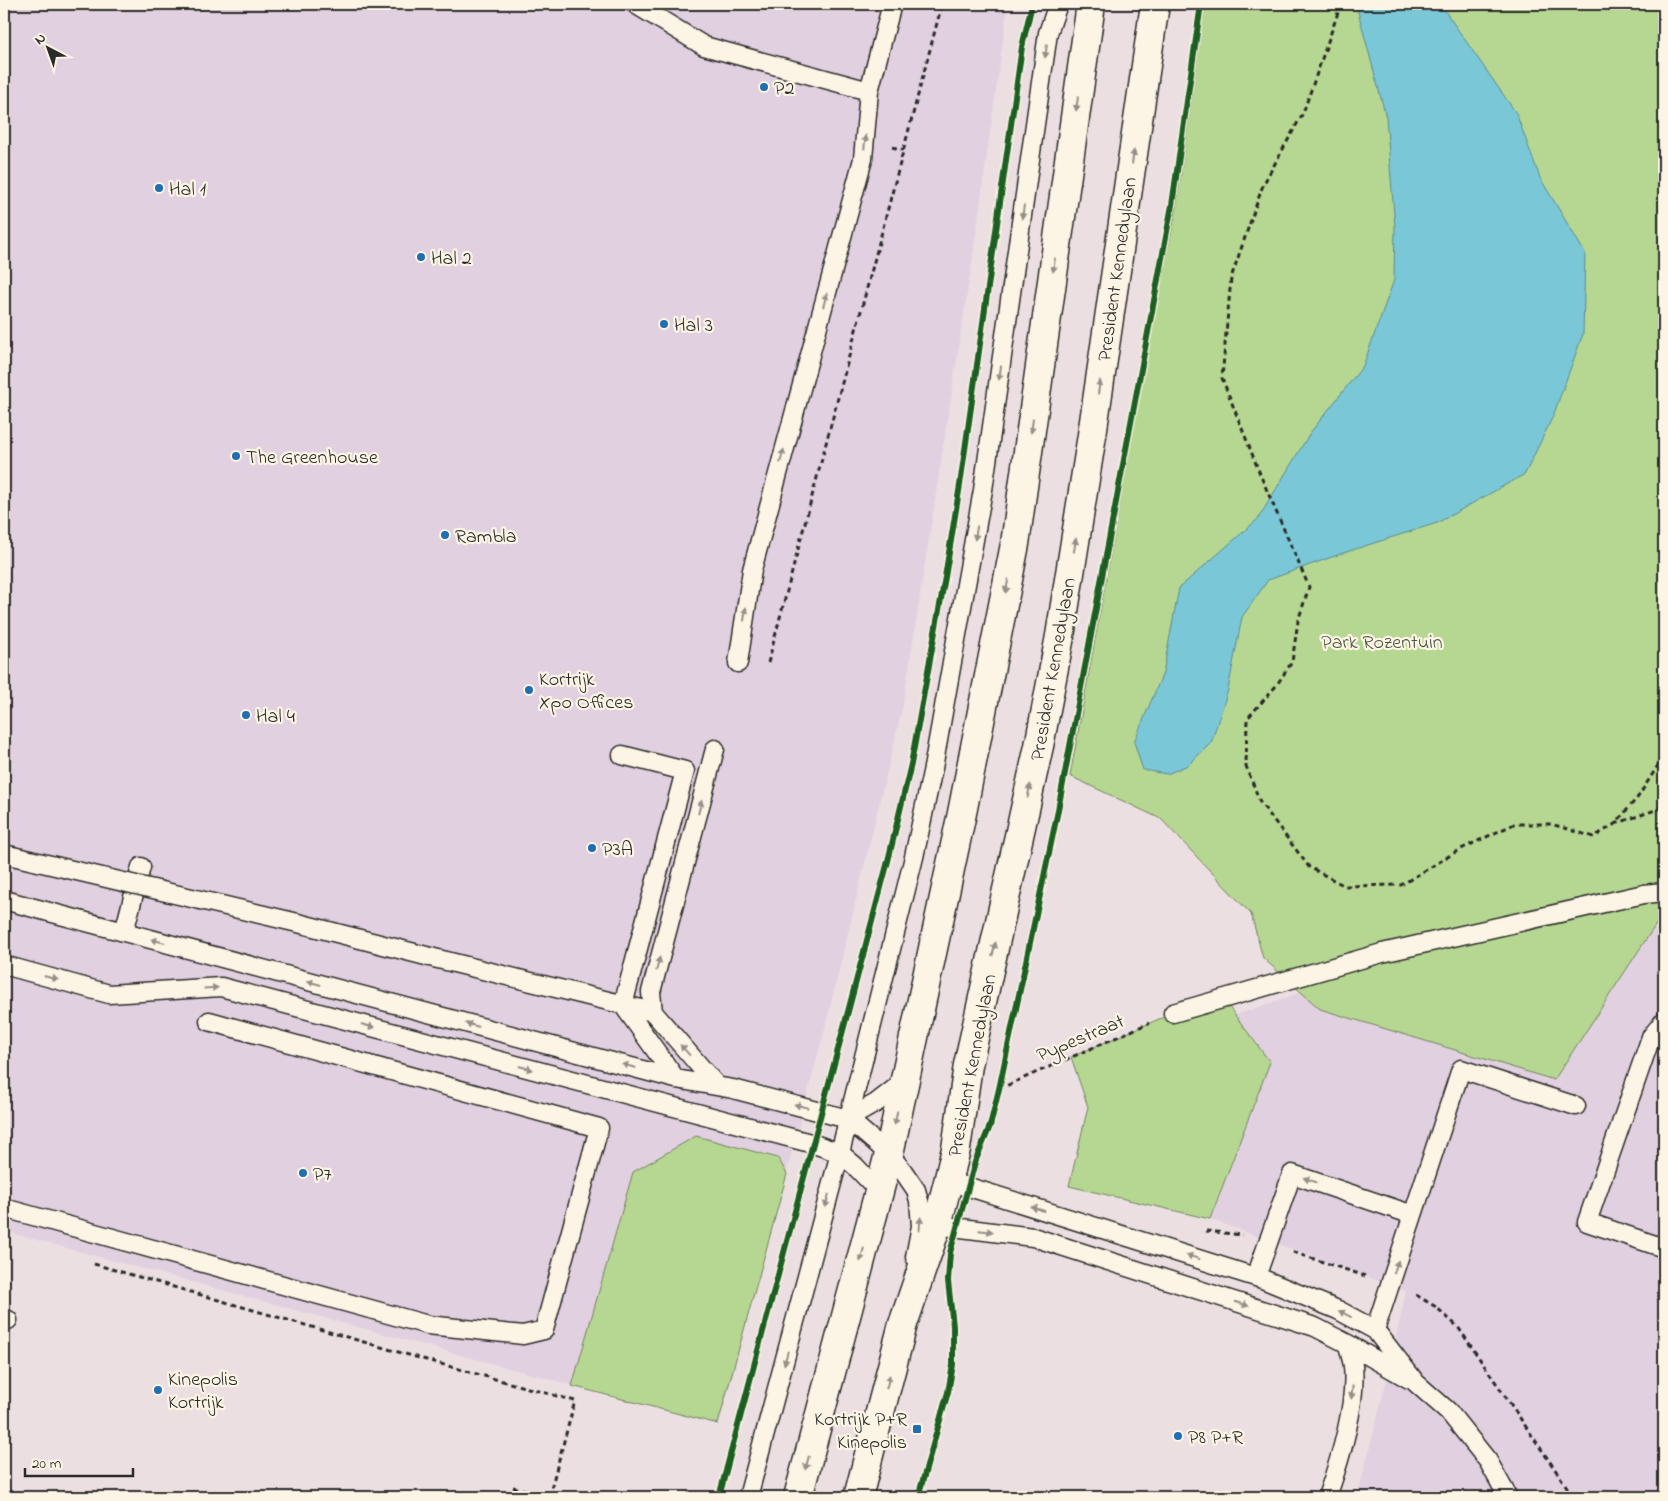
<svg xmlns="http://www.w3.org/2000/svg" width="1668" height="1501" font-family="'Indie Flower',sans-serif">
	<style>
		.built { fill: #e1d0e0 }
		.green { fill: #b6d791; stroke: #70815e }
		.water { fill: #7ac8d7; stroke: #5a8992 }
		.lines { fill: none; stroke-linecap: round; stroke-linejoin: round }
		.service-casing { stroke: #2b2b2b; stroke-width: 21 }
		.secondary-casing { stroke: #2b2b2b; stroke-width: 31 }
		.path { stroke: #2b2b2b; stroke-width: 3; stroke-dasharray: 5 4; stroke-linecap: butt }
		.service { stroke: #fcf5e5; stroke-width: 18 }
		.secondary { stroke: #fcf5e5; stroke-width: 28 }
		.service-bridge-casing { stroke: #2b2b2b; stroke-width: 21; stroke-linecap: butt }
		.service-bridge { stroke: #fcf5e5; stroke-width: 18 }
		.cycleway-casing { stroke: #fcf5e5; stroke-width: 9 }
		.cycleway { stroke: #1b5e20; stroke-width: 6 }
		.oneway { fill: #949088 }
		.poi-dot { fill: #1f6fb2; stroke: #fcf5e5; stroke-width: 2 }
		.labels { text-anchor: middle; stroke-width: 4.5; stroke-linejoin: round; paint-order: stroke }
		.poi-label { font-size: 20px; fill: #2b2b2b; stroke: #fcf5e5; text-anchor: start }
		.street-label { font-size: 20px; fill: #2b2b2b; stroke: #fcf5e5 }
		.park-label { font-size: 20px; fill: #4e5644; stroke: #fcf5e5 }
	</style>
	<rect width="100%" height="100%" fill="#ecdfe2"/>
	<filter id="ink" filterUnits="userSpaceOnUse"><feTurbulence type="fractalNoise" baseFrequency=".02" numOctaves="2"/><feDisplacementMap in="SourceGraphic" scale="10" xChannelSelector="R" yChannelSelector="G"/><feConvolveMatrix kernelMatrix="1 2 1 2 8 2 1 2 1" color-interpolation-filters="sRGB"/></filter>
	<g filter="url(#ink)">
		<path class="built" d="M4,4H1008L972,262L903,705L825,1028L719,1425L4,1231Z
			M1664,912V1497H1357L1388,1375L1406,1291L1210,1219L1270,1062L1236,1015L1302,992L1320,1009L1554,1080Z"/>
		<path class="green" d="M1205,4H1664V912L1554,1080L1320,1009L1263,958L1251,914L1161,819L1070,776L1158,296L1175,216Z
			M1223,999L1270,1062L1210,1219L1069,1186L1088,1107L1071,1057L1173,1013Z
			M696,1136L778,1158L787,1174L718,1424L572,1386L633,1172Z"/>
		<path class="water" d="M1359,4H1440L1516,113L1540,178L1585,253L1583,334L1553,416L1525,474L1437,523L1346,552L1268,580L1242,617L1228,690L1211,743L1188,765L1167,774L1143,770L1134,742L1163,673L1179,588L1258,519L1310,433L1363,366L1394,280L1395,227L1386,117L1357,8Z"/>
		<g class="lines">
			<defs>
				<path id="service" d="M635,4L704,46L869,91L892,4
					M738,663L752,570L863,159L869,91
					M715,749L651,992L653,1012L717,1086
					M622,755L685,771L623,1005
					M4,900L676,1079L733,1089L848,1119L889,1154L903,1171L916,1190L919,1201L921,1226L915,1257
					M124,932L141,867
					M430,957L653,1012
					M4,965L109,994L221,987L814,1144L840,1153L855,1166L879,1191
					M623,1005L676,1079
					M1173,1013L1382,953L1644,894L1664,892
					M1664,1021L1651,1037L1587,1222L1664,1248
					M848,1119L876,1103L903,1082
					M948,1182L969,1187L1265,1280L1338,1310L1375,1330L1416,1383L1448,1411L1488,1461L1508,1497
					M4,1208L428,1325L523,1335L544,1330L599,1128L209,1021
					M1413,1215L1461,1069L1576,1106
					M937,1225L1033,1237L1315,1327L1348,1344L1409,1379
					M1256,1277L1292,1174L1413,1215L1375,1330
					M4,1318L8,1320
					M748,1497L840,1153L914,857L933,768L983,490L1048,33L1058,4
					M1327,1497C1340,1460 1357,1406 1353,1366C1352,1359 1349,1351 1348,1344"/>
				<path id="secondary" d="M798,1497L889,1154L962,813L1015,544L1091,4
					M858,1497L903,1324L937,1225L948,1182L956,1149L968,1065L1039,746L1060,636L1092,435L1155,4"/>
			</defs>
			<use href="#service" class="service-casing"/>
			<use href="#secondary" class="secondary-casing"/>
			<path class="path" d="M1341,4L1303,113L1263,185L1231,278L1222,378L1262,479L1309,587L1298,621L1292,662L1276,686L1247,719L1246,766L1260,802L1309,867L1345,886L1401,885L1459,850L1514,824H1551L1594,837L1615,824L1638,797L1664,756
				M892,147L904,150
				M768,663L942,4
				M1615,824L1664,807
				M999,1089L1149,1023
				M1206,1231L1242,1235
				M1293,1252L1365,1276
				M94,1264L419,1358L575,1401L549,1496
				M1416,1295L1436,1307L1458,1327L1567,1487L1570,1497
				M513,1487L552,1497"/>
			<use href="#service" class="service"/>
			<use href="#secondary" class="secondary"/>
			<defs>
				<path id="service-bridge" d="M4,854L298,923L430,957"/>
			</defs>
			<use href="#service-bridge" class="service-bridge-casing"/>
			<use href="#service-bridge" class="service-bridge"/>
			<defs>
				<path id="cycleway" d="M719,1497L888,861L911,764L945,577L960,485L1022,47L1032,4
					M918,1497L948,1392L953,1365V1326L948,1281L950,1253L975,1162L990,1126L999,1089L1057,815L1172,205L1201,4"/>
			</defs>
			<use href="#cycleway" class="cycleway-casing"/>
			<use href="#cycleway" class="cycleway"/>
		</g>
		<defs><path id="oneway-solid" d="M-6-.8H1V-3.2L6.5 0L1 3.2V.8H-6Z" transform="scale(1.25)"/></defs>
		<g class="oneway">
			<use href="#oneway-solid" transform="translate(1046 51) rotate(98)"/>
			<use href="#oneway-solid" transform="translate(1077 104) rotate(98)"/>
			<use href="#oneway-solid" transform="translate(865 142) rotate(-84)"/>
			<use href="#oneway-solid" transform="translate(1133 157) rotate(-82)"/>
			<use href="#oneway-solid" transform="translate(1023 212) rotate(98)"/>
			<use href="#oneway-solid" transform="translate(1054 265) rotate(98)"/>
			<use href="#oneway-solid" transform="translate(825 300) rotate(-75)"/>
			<use href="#oneway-solid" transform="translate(1000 373) rotate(98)"/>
			<use href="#oneway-solid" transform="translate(1099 387) rotate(-82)"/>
			<use href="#oneway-solid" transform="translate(1032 426) rotate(98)"/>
			<use href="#oneway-solid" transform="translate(782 456) rotate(-75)"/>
			<use href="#oneway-solid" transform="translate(976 533) rotate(100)"/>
			<use href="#oneway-solid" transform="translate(1075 545) rotate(-81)"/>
			<use href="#oneway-solid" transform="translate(1007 586) rotate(101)"/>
			<use href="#oneway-solid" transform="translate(745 614) rotate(-82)"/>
			<use href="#oneway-solid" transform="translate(1029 791) rotate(-78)"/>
			<use href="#oneway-solid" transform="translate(700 807) rotate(-75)"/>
			<use href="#oneway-solid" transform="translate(158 941) rotate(-165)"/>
			<use href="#oneway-solid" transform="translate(994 949) rotate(-77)"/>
			<use href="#oneway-solid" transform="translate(658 964) rotate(-76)"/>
			<use href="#oneway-solid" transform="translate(51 978) rotate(15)"/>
			<use href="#oneway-solid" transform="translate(314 983) rotate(-165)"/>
			<use href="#oneway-solid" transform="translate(211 988) rotate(-3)"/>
			<use href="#oneway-solid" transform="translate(472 1025) rotate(-165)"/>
			<use href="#oneway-solid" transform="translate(368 1026) rotate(15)"/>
			<use href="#oneway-solid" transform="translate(685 1050) rotate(-132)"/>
			<use href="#oneway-solid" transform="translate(629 1066) rotate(-165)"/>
			<use href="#oneway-solid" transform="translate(526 1068) rotate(15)"/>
			<use href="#oneway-solid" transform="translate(801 1106) rotate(-166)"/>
			<use href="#oneway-solid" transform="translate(896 1118) rotate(101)"/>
			<use href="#oneway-solid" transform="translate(1310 1180) rotate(-161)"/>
			<use href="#oneway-solid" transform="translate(827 1201) rotate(105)"/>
			<use href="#oneway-solid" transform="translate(1038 1209) rotate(-163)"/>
			<use href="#oneway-solid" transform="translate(920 1224) rotate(-85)"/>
			<use href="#oneway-solid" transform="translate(986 1231) rotate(6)"/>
			<use href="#oneway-solid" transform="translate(862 1255) rotate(105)"/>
			<use href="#oneway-solid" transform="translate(1193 1257) rotate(-163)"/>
			<use href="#oneway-solid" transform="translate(1396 1267) rotate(-72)"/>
			<use href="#oneway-solid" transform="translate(1242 1304) rotate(18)"/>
			<use href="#oneway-solid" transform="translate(1345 1314) rotate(-153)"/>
			<use href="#oneway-solid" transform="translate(786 1358) rotate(105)"/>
			<use href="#oneway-solid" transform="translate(888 1382) rotate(-76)"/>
			<use href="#oneway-solid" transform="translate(1352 1392) rotate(96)"/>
			<use href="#oneway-solid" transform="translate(807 1463) rotate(105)"/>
		</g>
	</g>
	<g class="poi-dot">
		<circle cx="764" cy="87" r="5"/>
		<circle cx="159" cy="188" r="5"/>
		<circle cx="421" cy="257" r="5"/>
		<circle cx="664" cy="324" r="5"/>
		<circle cx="236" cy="456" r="5"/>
		<circle cx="445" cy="535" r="5"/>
		<circle cx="529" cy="690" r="5"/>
		<circle cx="246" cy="715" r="5"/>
		<circle cx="592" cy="848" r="5"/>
		<circle cx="303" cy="1173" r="5"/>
		<circle cx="158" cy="1390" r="5"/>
		<rect x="912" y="1424" width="10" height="10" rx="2.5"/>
		<circle cx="1178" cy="1436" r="5"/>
	</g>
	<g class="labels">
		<g class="poi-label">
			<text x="774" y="94">P2</text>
			<text x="169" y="195">Hal 1</text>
			<text x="431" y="264">Hal 2</text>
			<text x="674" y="331">Hal 3</text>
			<text x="246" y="463">The Greenhouse</text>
			<text x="455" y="542">Rambla</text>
			<text x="539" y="685">Kortrijk<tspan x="539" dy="23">Xpo Offices</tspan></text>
			<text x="256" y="722">Hal 4</text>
			<text x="602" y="855">P3A</text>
			<text x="313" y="1180">P7</text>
			<text x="168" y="1385">Kinepolis<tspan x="168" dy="23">Kortrijk</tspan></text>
			<text x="907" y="1425" text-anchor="end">Kortrijk P+R<tspan x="907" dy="23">Kinepolis</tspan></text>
			<text x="1188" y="1443">P8 P+R</text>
		</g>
		<g class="street-label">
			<text transform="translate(1116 269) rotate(-82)" y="7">President Kennedylaan</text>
			<text transform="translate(1052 669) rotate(-80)" y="7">President Kennedylaan</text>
			<text transform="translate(1080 1037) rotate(-23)" y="7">Pypestraat</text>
			<text transform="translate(971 1065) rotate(-79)" y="7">President Kennedylaan</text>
		</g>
		<g class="park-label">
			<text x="1382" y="648">Park Rozentuin</text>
		</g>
	</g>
	<rect width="1668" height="1501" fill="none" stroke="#fcf5e5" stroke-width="20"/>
	<rect x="10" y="10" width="1648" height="1481" fill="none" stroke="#2b2b2b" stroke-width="2" filter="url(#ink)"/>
	<g transform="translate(48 48) rotate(319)" stroke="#fcf5e5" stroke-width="4" paint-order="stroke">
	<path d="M0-4L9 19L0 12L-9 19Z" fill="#2b2b2b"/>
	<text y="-8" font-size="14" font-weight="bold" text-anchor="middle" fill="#2b2b2b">N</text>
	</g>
	<path d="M25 1468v8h108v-8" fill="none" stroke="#2b2b2b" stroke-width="2.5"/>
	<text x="32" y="1468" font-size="15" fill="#2b2b2b" stroke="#fcf5e5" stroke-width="4" paint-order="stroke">20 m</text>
</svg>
